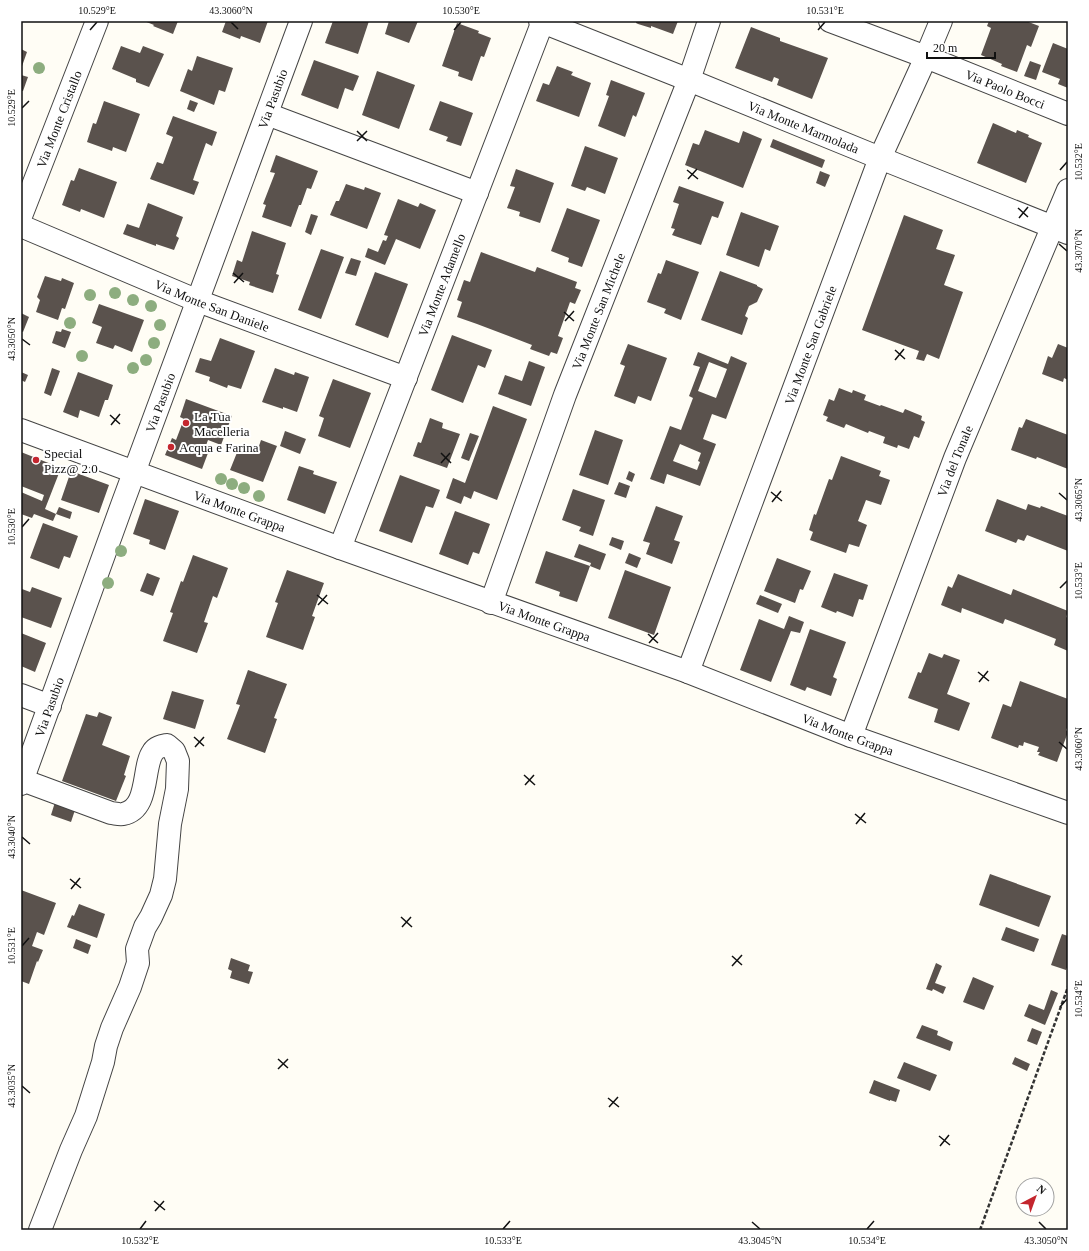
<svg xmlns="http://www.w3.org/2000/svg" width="1089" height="1251" font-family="'Times New Roman',serif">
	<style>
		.building { fill: #5a524d; fill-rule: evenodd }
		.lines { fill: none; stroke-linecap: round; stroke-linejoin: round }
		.minor-casing { stroke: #444; stroke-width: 24 }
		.path { stroke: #333; stroke-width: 2.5; stroke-dasharray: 4 2; stroke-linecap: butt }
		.minor { stroke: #fff; stroke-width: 22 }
		.tree { fill: #8dad7f }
		.ticks { fill: none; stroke: #111; stroke-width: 1.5 }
		.poi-dot { fill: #c4262e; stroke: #fff; stroke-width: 1.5 }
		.labels { text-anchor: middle; stroke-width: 4; stroke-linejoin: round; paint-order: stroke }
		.street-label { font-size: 13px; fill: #111; stroke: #fff }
		.poi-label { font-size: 13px; fill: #111; stroke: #fff; text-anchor: start }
		.neatline { fill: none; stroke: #111; stroke-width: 1.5 }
		.ticks-label { font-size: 10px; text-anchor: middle; fill: #111 }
	</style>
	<rect width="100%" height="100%" fill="#fffdf5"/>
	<path class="building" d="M144,21H178L173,34L153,26L154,25Z
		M226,21H268L260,43L241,36L240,39L222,32Z
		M333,21H369L358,54L325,43Z
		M389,21H418L409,43L385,34Z
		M636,21H678L673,34L651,26V28L638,24L636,23Z
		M989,21H1026L1039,26L1031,47L1027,45L1017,72L1001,66L1002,64L981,55L991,28L987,26Z
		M457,23L479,31L478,33L491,38L484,57L481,56L472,81L458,76L459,72L442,66Z
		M751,27L780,38V41L828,58L812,99L777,85L779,79L774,77L772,82L735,68Z
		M1053,43L1068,49L1067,53H1068V88L1058,84L1060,79L1042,72Z
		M121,46L140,53L143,46L164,54L149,87L136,82V79L112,69Z
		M21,49L27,52L21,69Z
		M197,56L233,68L225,92L219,90L214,105L180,91L188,69L192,71Z
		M314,60L359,76L353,91L345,88L338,109L301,95Z
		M1030,61L1041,65L1036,80L1024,76Z
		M557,66L573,72L571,75L591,83L579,117L536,101L543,83L549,85Z
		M377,71L415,85L399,129L362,115Z
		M21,75L28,77L23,91H21Z
		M611,80L645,93L636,117L633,115L625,137L598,126L609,96L606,95Z
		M190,100L198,103L194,112L187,109Z
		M104,101L140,114L126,152L113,147L112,151L87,142L93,123L96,124Z
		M440,101L473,113L461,146L446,141L448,137L429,130Z
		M173,116L217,132L212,146L206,143L196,171L193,180L199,182L194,195L150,179L157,162L163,164L173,137L166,134Z
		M993,123L1016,133L1017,130L1029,135L1028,137L1042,143L1026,183L977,163Z
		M705,130L739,143L743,131L762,139L743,188L685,165L693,143L699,145Z
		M773,139L825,160L822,168L770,147Z
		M585,146L618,158L605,194L587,187L585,191L571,186Z
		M276,155L318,171L311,189L307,188L301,205H299L291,227L262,217L266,205L263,204L275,173L270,172Z
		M79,168L117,182L104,218L81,209L80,212L62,205L71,180L74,181Z
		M516,169L554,183L540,223L519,216L520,212L507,208L515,187L510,186Z
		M820,171L830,175L825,187L816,183Z
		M346,184L364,190L365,187L381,193L367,229L330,215L336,201H339Z
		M679,186L724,202L718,218L712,216L701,245L672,235L675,229L671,228L679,204L673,202Z
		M398,199L418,207L420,203L436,210L420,249L396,239L385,265L365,257L368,248L378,252L383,240L386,241L388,236L384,235Z
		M148,203L183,217L176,236L179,238L174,250L156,244V246L123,234L127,224L139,228Z
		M567,208L600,220L582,267L568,262L569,258L551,251Z
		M741,212L779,226L770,251L765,249L759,267L726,255Z
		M311,214L318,216L311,235L305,232Z
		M904,215L943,230L936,249L955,255L944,285L963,292L939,359L927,354L924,361L916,359L919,351L862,330Z
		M252,231L286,243L276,274L279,275L273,293L249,285L250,282L232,276L237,260L242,262Z
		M321,249L344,257L321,319L298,310Z
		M481,252L535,272L537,267L577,282L575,288L581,290L575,304L570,302L558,336L563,338L557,354L551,352L549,356L530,349L532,345L477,324L457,317L462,302L457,300L464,280L470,282Z
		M351,258L361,261L356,276L345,273Z
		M666,260L699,272L681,320L664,313L666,309L647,302L658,273L661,274Z
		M720,271L757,285V286L763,289L757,302L749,306L745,316L748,318L742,335L701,320Z
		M375,272L408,284L388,338L355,325Z
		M45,276L61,281L62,278L74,283L65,309L62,308L58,320L36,312L40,300L37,297Z
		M99,304L144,320L132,352L115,345L113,349L96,343L102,327L92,323Z
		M21,313L29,317L23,332L21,331Z
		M62,329L71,332L65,348L52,343L56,331L61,332Z
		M452,335L492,350L485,368L478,365L463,403L431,390Z
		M220,338L255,351L241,389L228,385L227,388L209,381L210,377L195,372L200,358L211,361Z
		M628,344L667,358L651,401L638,396L635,404L614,396L625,366L620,364Z
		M1058,344L1068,348V380L1064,378L1063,382L1042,374L1048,356L1052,358Z
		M698,352L728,364L731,356L747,363L726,419L712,414L703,439L716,444L700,486L667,474L664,484L650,479L670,426L681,430L693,398L689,396L700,367L693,365ZM709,362L727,369L716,398L698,391ZM680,444L701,453L698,461L700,462L697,470L673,461Z
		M529,361L545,367L531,406L498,394L505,375L522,381Z
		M52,368L60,371L51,396L44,393Z
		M275,368L294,375L295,372L309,377L297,412L283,407V409L262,402Z
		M21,372L28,375L25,382L21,380Z
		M78,372L113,385L108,400H105L99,417L80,410L78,418L63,412Z
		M333,379L371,393L350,448L318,436L324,418L319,416Z
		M839,388L852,393L853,390L866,395L864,400L880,406L881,405L903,413L905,409L922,416L921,420L925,422L919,438L914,436L909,449L898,445L897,448L883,443L885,437L869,431L868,433L846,424L844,428L826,421L828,417L823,415L829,399L834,401Z
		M186,399L232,416L221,445L208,440L204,451L208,453L202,469L165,455L172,438L176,440L184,419L180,417Z
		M493,406L527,419L497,500L474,491L471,499L464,496L461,504L446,498L453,478L465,483Z
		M430,418L443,423L442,428L460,434L447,468L413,456L418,442L421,443Z
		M1026,419L1068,435V469L1037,457L1036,459L1011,450L1019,427L1022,428Z
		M595,430L623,440L608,485L579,475Z
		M285,431L306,439L300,454L280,446Z
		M470,433L479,436L469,461L461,458Z
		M261,440L277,446L263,482L230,470L240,445L257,452Z
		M21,452L61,468L45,509L56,514L53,521L34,514L32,518L21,514V492L42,501L44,495L21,486Z
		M841,456L881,471L879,476L890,480L881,505L866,500L858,521L867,525L859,547L849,544L846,553L810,540L813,532L809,530L814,514L816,515L829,479L832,480Z
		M299,466L314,471L313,474L337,482L325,514L287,500Z
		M71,471L109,485L99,513L61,500Z
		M629,471L635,474L632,482L626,479Z
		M400,475L440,490L433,508L426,506L412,543L379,531Z
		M619,482L630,486L626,498L614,494Z
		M573,489L605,500L593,536L579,531L581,527L562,520Z
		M145,499L179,511L165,550L149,544L150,540L133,534Z
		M997,499L1026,510L1028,504L1040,508L1041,506L1068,516V551L1027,535L1024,541L1018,539L1016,543L985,531Z
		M656,506L683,516L674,540L680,542L672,564L646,554L650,543L643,541Z
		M59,507L72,512L70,519L56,514Z
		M455,511L490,524L479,554L473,552L468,565L439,554Z
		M43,523L78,536L70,558L64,556L59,569L30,558Z
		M612,537L624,541L621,550L609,545Z
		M579,544L606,554L600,570L590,566L591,563L574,557Z
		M546,551L590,566L577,602L559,596L560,592L535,583Z
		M629,553L641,558L637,568L625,563Z
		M193,555L228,568L217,598L213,596L204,622L208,623L197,653L163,641L173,613L170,612L181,581L183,582Z
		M777,558L811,571L803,590L800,589L795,603L764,591Z
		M287,570L324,583L312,616L315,617L303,650L266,637L278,603L275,602Z
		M625,570L671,587L654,635L608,618Z
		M147,573L160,578L153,596L140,591Z
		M834,573L868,585L863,600L859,599L853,617L837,611L836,613L821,607Z
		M958,574L1011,595L1013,589L1068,611L1066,617L1068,618V651L1054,645L1056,639L1005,619L1003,624L962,608L961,613L941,605L948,586L952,588Z
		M32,587L62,598L51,628L21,617L22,613H21V590L22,589L30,592Z
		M760,595L782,604L778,613L756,604Z
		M789,616L804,622L800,633L791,631L771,682L740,670L759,619L784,629Z
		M810,629L846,642L833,677L837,679L831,696L807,687L805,691L790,685Z
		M21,633L46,643L35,672L21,666Z
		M929,653L942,658L944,654L960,660L947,694L970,703L959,731L934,722L938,709L908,698L918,672L921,673Z
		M248,670L287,684L274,718L277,719L265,753L227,739L240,705L236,704Z
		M1020,681L1068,699V726L1066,730L1068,732L1057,762L1038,755L1040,752H1037L1039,747L1024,742L1023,746L1019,745L1018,748L991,738L1003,704L1011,707Z
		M172,691L204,700L195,729L163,719Z
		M99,712L112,717L102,745L130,756L124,775L126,776L116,801L62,781L86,714L97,717Z
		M56,799L76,807L71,822L51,815Z
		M990,874L1051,896L1039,927L979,905Z
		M21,890L56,903L44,935L37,932L32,946L43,950L38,962L37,961L29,984L21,981Z
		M79,904L105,914L97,938L67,927L72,915L74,916Z
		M1006,927L1039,939L1034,952L1001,940Z
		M1062,934L1068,936V965L1066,970L1051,965Z
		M76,939L91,945L88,954L73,948Z
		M231,958L250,965L248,971L253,972L249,984L230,978L232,971L228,969Z
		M936,963L942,966L935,983L946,987L943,994L933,989L932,991L926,989Z
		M973,977L994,986L984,1010L963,1002Z
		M1051,990L1058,993L1045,1025L1024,1016L1029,1004L1044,1010Z
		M922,1025L938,1031L937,1035L953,1042L950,1051L916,1038Z
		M1032,1028L1042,1032L1037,1045L1027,1041Z
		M1015,1057L1030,1064L1027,1071L1012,1064Z
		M904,1062L937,1075L930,1091L897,1078Z
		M874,1080L900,1090L896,1102L890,1100V1101L869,1093Z"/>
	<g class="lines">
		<defs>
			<g id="minor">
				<path id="s1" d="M540,21L689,80L880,158L1068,233"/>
				<path id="s2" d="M830,21L926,57L1068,114"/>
				<path d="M267,114L477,193"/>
				<path id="s3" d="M21,216L97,21"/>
				<path id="s4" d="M21,226L198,301L406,378"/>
				<path id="s5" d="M21,430L340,548L688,672L851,736L1068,813"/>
				<path id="s6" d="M340,548L543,21"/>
				<path id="s7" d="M491,603L565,395L689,80L709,21"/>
				<path id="s8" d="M688,672L880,158L926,57L941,21"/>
				<path d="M21,695L50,706"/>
				<path id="s9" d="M851,736L955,458L1068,190"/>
				<path d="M22,780L111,813C114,813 120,815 123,814C150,809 142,767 153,752C156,747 162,746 167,745L174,751L178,761L177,789L170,824L165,879L161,895L151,917L145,927L137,949L138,963L130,987L112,1028L106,1046L103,1062L86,1116L71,1150L40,1230"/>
				<path id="s10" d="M21,784L122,505L301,21"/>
			</g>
		</defs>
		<use href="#minor" class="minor-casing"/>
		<path class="path" d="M980,1230L1068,987"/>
		<use href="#minor" class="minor"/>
	</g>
	<g class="tree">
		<circle cx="39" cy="68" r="6"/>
		<circle cx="115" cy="293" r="6"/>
		<circle cx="90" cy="295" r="6"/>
		<circle cx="133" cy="300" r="6"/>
		<circle cx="151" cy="306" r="6"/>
		<circle cx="70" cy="323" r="6"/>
		<circle cx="160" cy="325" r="6"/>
		<circle cx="154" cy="343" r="6"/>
		<circle cx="82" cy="356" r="6"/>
		<circle cx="146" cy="360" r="6"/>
		<circle cx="133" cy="368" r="6"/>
		<circle cx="221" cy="479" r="6"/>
		<circle cx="232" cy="484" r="6"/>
		<circle cx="244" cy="488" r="6"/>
		<circle cx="259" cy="496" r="6"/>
		<circle cx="121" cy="551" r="6"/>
		<circle cx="108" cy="583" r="6"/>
	</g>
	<path class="ticks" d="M231,22L238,29M90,30L97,22M454,30L461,22M818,30L825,22M22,108L29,101M357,131L367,141M357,141L367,131M687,170L698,179M1060,170L1067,162M688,179L697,169M1018,208L1028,217M1019,218L1028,207M1059,244L1067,251M233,273L244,282M234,283L243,273M564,312L574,321M565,321L574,311M22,339L30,345M895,350L905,359M895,360L904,349M110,415L120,424M111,425L120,414M441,453L451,463M441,463L450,453M771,492L782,501M1059,493L1067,500M772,502L781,491M22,527L29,519M1060,588L1067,581M317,595L328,604M318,605L327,595M648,634L658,643M649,643L658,633M978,672L989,681M979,682L988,671M194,737L204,746M1059,742L1067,749M195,747L204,737M524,775L535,785M525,785L534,775M855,814L866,823M856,824L865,813M22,837L30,844M70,879L81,888M71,889L80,878M401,917L412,927M402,927L411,917M22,946L29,938M732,956L742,965M732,966L742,955M1060,1007L1067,999M278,1059L288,1068M278,1069L288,1059M22,1086L30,1093M608,1098L619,1107M609,1107L618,1097M939,1136L950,1145M940,1146L949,1135M154,1201L165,1210M155,1211L164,1201M752,1222L760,1229M1039,1222L1046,1229M140,1229L146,1221M503,1229L510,1221M867,1229L874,1221"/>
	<g class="poi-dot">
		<circle cx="186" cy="423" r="4"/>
		<circle cx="171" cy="447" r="4"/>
		<circle cx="36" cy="460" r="4"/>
	</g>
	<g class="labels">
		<g class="street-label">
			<text dy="5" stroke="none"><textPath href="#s2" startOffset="188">Via Paolo Bocci</textPath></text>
			<text dy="5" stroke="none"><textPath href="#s10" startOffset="730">Via Pasubio</textPath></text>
			<text dy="5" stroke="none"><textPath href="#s3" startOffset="104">Via Monte Cristallo</textPath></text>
			<text dy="5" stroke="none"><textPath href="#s1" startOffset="284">Via Monte Marmolada</textPath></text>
			<text dy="5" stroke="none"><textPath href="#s6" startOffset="282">Via Monte Adamello</textPath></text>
			<text dy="5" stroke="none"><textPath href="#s4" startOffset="207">Via Monte San Daniele</textPath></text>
			<text dy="5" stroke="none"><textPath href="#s7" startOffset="311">Via Monte San Michele</textPath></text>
			<text dy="5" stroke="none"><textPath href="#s8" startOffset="349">Via Monte San Gabriele</textPath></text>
			<text dy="5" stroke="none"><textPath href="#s10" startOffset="406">Via Pasubio</textPath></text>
			<text dy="5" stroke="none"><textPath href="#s9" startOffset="294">Via del Tonale</textPath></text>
			<text dy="5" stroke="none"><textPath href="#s5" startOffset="233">Via Monte Grappa</textPath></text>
			<text dy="5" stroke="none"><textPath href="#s5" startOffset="557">Via Monte Grappa</textPath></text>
			<text dy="5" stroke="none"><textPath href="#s10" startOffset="82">Via Pasubio</textPath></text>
			<text dy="5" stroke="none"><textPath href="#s5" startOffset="881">Via Monte Grappa</textPath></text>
		</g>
		<g class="poi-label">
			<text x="194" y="421">La Tua<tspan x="194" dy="15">Macelleria</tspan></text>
			<text x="179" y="452">Acqua e Farina</text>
			<text x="44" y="458">Special<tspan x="44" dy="15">Pizz@ 2.0</tspan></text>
		</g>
	</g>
	<rect width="1089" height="1251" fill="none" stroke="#ffffff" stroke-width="44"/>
	<g transform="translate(1035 1197) rotate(41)"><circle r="19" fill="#ffffff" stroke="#a0a0a0"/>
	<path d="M0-3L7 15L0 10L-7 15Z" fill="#c4262e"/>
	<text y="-6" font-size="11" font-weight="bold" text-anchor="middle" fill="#111111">N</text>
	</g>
	<path d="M927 52v6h68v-6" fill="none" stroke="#111111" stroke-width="2"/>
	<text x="933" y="52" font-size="12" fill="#111111" stroke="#ffffff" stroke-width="3" paint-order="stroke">20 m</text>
	<rect x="22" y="22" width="1045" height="1207" class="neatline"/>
	<g class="ticks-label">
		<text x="97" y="14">10.529°E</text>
		<text x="231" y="14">43.3060°N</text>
		<text x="461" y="14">10.530°E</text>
		<text x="825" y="14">10.531°E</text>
		<text transform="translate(11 108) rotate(-90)" y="4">10.529°E</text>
		<text transform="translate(1078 162) rotate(-90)" y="4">10.532°E</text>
		<text transform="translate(1078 251) rotate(-90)" y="4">43.3070°N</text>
		<text transform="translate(11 339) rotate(-90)" y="4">43.3050°N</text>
		<text transform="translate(1078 500) rotate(-90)" y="4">43.3065°N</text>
		<text transform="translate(11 527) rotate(-90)" y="4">10.530°E</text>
		<text transform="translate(1078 581) rotate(-90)" y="4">10.533°E</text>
		<text transform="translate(1078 749) rotate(-90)" y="4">43.3060°N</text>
		<text transform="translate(11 837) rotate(-90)" y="4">43.3040°N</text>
		<text transform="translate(11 946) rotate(-90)" y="4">10.531°E</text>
		<text transform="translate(1078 999) rotate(-90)" y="4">10.534°E</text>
		<text transform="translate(11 1086) rotate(-90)" y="4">43.3035°N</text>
		<text x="140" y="1244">10.532°E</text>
		<text x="503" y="1244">10.533°E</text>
		<text x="760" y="1244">43.3045°N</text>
		<text x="867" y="1244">10.534°E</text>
		<text x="1046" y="1244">43.3050°N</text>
	</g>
</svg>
